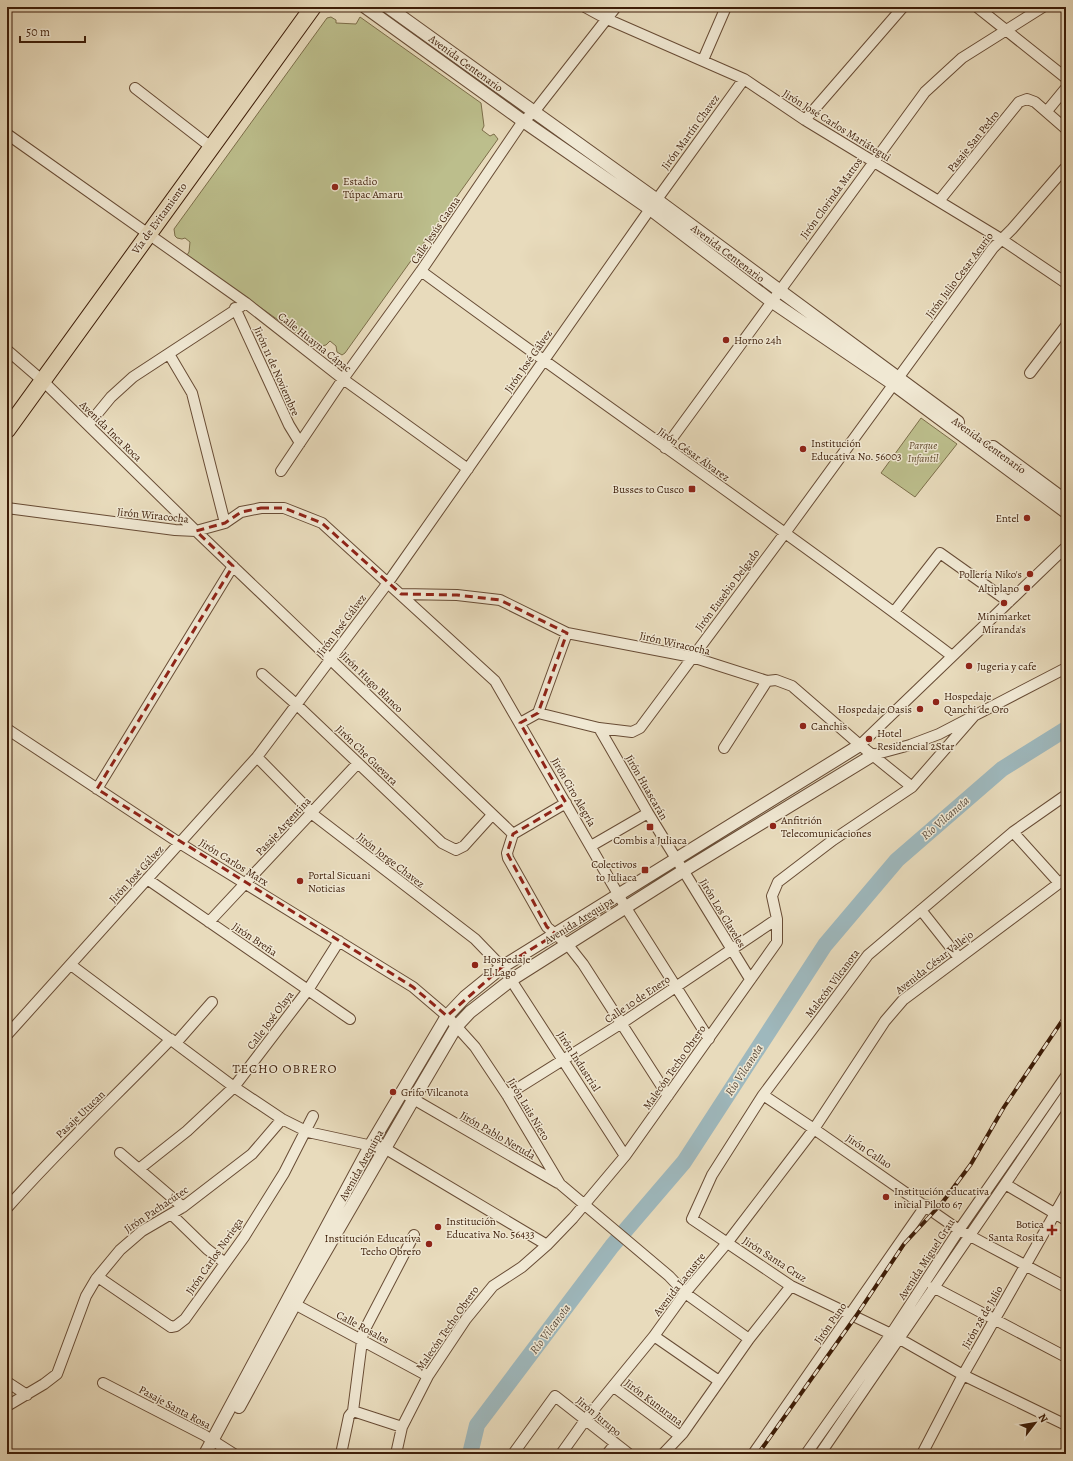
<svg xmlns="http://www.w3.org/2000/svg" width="1073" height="1461" font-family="Alegreya,serif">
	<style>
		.green { fill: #bcbe8c; stroke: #7c6e4a }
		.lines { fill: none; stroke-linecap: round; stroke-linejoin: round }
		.river { stroke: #9eb8bd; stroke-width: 16 }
		.minor-casing { stroke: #684c35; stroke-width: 12 }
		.tertiary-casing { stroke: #684c35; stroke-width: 14 }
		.trunk-casing { stroke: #3d1d08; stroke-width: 18 }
		.minor { stroke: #f0e8d3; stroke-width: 10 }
		.tertiary { stroke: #f0e8d3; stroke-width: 12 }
		.trunk { stroke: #e8dbbc; stroke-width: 16 }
		.rail-casing { stroke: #3d1d08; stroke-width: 4 }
		.rail { stroke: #f0e8d3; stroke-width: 2.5; stroke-dasharray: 8; stroke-linecap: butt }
		.marked { fill: none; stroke: #8f2418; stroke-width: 3; stroke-dasharray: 8 5; stroke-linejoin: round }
		.poi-dot { fill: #8f2418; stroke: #f0e8d3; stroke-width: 1.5 }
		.labels { text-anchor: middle; stroke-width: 3; stroke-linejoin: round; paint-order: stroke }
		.street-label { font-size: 11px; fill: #3d1d08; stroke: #f0e8d3 }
		.poi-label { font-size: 11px; fill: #3d1d08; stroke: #f0e8d3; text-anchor: start }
		.park-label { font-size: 11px; font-style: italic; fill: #634d30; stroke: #f0e8d3 }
		.water-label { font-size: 12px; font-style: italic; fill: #5a4c3e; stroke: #f0e8d3 }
		.quarter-label { font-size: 13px; letter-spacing: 1px; fill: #3d1d08; stroke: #f0e8d3 }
	</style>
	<rect width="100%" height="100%" fill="#e8dbbc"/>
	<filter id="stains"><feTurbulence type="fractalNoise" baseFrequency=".005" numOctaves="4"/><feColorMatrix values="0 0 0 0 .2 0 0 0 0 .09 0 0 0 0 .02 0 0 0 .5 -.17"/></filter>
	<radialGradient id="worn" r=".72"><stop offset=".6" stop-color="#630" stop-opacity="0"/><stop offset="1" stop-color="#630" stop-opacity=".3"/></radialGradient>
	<path class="green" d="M331,17L336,20V23L356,24L360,17L481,103L484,126L482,130L490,136L494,134L498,139L345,353L342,355L337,352L336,346L330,341L326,345L316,347L187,255L189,252L190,242L185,238L182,239L177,238L175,236L174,229L327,18Z
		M921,418L957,444L915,497L881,473Z"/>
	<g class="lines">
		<path class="river" d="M470,1454L477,1425L612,1246L684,1162L825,945L897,860L1002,769L1066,729"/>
		<defs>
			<path id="minor" d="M585,7L607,19L744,79L805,120L1001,239L1066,283
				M977,7L1066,78
				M703,60L726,7
				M135,88L211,147
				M1047,111L1066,88
				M805,120L903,7
				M7,134L246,303L343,379L468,469
				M939,201L1019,102L1027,99L1035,102L1066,129
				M421,271C597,401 778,524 952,656
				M235,308L289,425L300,443
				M7,350L44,382L196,531L513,834
				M169,354L192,393L225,523
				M1030,373L1066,326
				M88,425L111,397L133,377L246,303
				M665,448L925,92L962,58L1043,7
				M281,471L343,379L421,271L523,121L534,112L616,7
				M7,508L175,530L196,531L225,523L241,512L261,508H284L322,523L495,681L626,908L709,1039
				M401,594L457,595L500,600L567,633L692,657L767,681L776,680L792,686L860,745L912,787
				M894,612L940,553L1009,602
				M262,674L297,705L442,843L456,850L464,846L492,815
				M538,713L567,633
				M520,723L538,713L599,728L632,732L640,728L785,533L993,248L1012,229L1066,167
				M599,728L648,813L750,979
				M7,729L181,844L413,987L447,1016L475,1047L507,1095L560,1184L669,1276L685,1293L749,1339
				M860,745L1066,547
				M724,748L767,681
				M873,755L910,745L939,734L1066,668
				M257,757L315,816L475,939L502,967L511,980L625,1156
				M97,789L233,566
				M1066,795L1013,832L868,955L763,1095L712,1175L692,1219L791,1286L891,1334L963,1375L1066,1425
				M1013,832L1059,883
				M513,834L507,853L508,858L547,927L568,945L583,964L668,1096
				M513,834L566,803
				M591,846L648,813
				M147,879L350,1019
				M921,910L959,958
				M209,922L358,763
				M71,965L234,1087L282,1119L308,1132L386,1149L547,1245
				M7,1035L257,757L387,584L650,209L744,79
				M176,1043L212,1002
				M403,1093L558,1183
				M507,1095L622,1023L777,919
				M763,1095L814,1129L959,1230L1066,1287
				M120,1153L183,1207
				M139,1169L187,1131L234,1087L308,990L339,941
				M1005,1184L1066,1220
				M7,1208C59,1149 117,1095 171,1039
				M171,1214L207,1249L225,1263
				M98,1277L171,1327L176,1326L185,1319L244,1237L284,1173L313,1116
				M933,1287L1066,1357
				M289,1301L428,1376
				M654,1336L719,1381
				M7,1382L27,1395
				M103,1383L204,1435L234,1454
				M614,1387L680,1436
				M7,1406L44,1384L57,1374L86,1296L96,1279L120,1250L142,1231L183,1207L252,1154L282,1119
				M353,1411L402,1427
				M341,1454L349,1416L353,1411L363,1333L414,1235
				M396,1454L402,1427L428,1376L466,1319L493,1286L522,1267L547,1245L573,1218L625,1156L777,942V919L772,896L778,882L833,840L912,787L974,716
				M513,1454L555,1396L629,1454
				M561,1454L586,1419L654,1336L685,1293L727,1243L814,1129L885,1021L903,1000L1066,878
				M607,1454L615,1444
				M663,1454L683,1433L749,1339L791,1286
				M753,1454L926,1205
				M806,1454L891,1334L959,1230L1066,1076
				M820,1454L1066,1095
				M922,1454L963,1375L1066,1194"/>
			<path id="tertiary" d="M365,7L523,121L650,209L771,301L893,384L1066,512
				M388,7L657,200L958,422
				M993,447L1066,501
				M239,1407L295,1304L413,1100L456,1027L470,1012L511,980L683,871L873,755
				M205,1454L370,1146L447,1016L465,997L502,967L860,745"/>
			<path id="trunk" d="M7,430L313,7"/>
		</defs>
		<use href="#minor" class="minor-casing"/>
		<use href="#tertiary" class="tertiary-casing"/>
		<use href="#trunk" class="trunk-casing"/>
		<use href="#minor" class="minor"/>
		<use href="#tertiary" class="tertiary"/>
		<use href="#trunk" class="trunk"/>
		<defs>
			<path id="rail" d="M758,1454L856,1316L904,1244L942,1203L971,1164L1004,1107L1066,1015"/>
		</defs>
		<use href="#rail" class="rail-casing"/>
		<use href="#rail" class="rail"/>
	</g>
	<path class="marked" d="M261,508H284L322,523L401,594L457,595L500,600L567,633L538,713L520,723L566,803L513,834L507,853L547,927L556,934L502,967L447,1016L413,987L97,789L233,566L196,531L225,523L241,512Z"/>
	<g class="poi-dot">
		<circle cx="335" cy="187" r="4"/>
		<circle cx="726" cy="340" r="4"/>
		<circle cx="803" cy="449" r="4"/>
		<rect x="688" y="485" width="8" height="8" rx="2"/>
		<circle cx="1027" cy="518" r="4"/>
		<circle cx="1030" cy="574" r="4"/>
		<circle cx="1027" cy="588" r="4"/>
		<circle cx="1004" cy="603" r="4"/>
		<circle cx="969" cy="666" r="4"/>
		<circle cx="936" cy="702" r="4"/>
		<circle cx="920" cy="709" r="4"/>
		<circle cx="803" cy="726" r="4"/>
		<circle cx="869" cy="739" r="4"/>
		<circle cx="773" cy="826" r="4"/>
		<rect x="646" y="823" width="8" height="8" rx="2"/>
		<rect x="641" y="866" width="8" height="8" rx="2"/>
		<circle cx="300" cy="881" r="4"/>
		<circle cx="475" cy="965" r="4"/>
		<circle cx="393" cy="1092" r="4"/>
		<circle cx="886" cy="1197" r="4"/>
		<circle cx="438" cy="1227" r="4"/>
		<path d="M1050 1224h4v4h4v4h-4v4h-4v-4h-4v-4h4z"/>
		<circle cx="429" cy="1244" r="4"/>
	</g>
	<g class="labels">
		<g class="street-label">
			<text transform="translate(466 63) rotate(36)" y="4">Avenida Centenario</text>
			<text transform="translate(837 125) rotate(32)" y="4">Jirón José Carlos Mariátegui</text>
			<text transform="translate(690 132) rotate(-54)" y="4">Jirón Martín Chavez</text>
			<text transform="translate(973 141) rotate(-51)" y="4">Pasaje San Pedro</text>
			<text transform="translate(831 198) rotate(-54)" y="4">Jirón Clorinda Mattos</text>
			<text transform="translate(159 218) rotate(-54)" y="4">Vía de Evitamiento</text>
			<text transform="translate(435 230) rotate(-56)" y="4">Calle Jesús Gaona</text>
			<text transform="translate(728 253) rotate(37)" y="4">Avenida Centenario</text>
			<text transform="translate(959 275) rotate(-53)" y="4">Jirón Julio Cesar Acurio</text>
			<text transform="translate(315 342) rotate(38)" y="4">Calle Huayna Cápac</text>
			<text transform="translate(528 361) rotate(-55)" y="4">Jirón José Gálvez</text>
			<text transform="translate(277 371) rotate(66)" y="4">Jirón 11 de Noviembre</text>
			<text transform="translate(111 431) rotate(44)" y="4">Avenida Inca Roca</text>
			<text transform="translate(989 445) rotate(36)" y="4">Avenida Centenario</text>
			<text transform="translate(694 454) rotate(35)" y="4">Jirón César Álvarez</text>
			<text transform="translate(153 515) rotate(6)" y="4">Jirón Wiracocha</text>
			<text transform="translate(727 590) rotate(-53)" y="4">Jirón Eusebio Delgado</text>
			<text transform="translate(341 625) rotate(-53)" y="4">Jirón José Gálvez</text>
			<text transform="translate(675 643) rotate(13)" y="4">Jirón Wiracocha</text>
			<text transform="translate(372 682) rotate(44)" y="4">Jirón Hugo Blanco</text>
			<text transform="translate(367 755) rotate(44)" y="4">Jirón Che Guevara</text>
			<text transform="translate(647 787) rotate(60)" y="4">Jirón Huascarán</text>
			<text transform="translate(574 792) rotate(60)" y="4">Jirón Ciro Alegría</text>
			<text transform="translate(283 826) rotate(-47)" y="4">Pasaje Argentina</text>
			<text transform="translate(391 860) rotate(38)" y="4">Jirón Jorge Chavez</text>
			<text transform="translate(234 862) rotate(32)" y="4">Jirón Carlos Marx</text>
			<text transform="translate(136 874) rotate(-47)" y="4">Jirón José Gálvez</text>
			<text transform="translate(723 913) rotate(59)" y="4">Jirón Los Claveles</text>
			<text transform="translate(579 920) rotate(-32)" y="4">Avenida Arequipa</text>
			<text transform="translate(255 939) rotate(34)" y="4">Jirón Breña</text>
			<text transform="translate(934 962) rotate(-38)" y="4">Avenida César Vallejo</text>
			<text transform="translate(832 983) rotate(-53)" y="4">Malecón Vilcanota</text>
			<text transform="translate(637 999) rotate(-34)" y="4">Calle 10 de Enero</text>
			<text transform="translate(270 1020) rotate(-53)" y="4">Calle José Olaya</text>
			<text transform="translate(579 1061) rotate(57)" y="4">Jirón Industrial</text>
			<text transform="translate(674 1067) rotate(-55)" y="4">Malecón Techo Obrero</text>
			<text transform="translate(529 1109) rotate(59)" y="4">Jirón Luis Nieto</text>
			<text transform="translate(80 1114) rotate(-44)" y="4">Pasaje Utucan</text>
			<text transform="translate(498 1135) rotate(30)" y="4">Jirón Pablo Neruda</text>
			<text transform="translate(869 1151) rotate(34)" y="4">Jirón Callao</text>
			<text transform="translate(361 1165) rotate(-61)" y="4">Avenida Arequipa</text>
			<text transform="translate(156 1209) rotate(-34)" y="4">Jirón Pachacútec</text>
			<text transform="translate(214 1256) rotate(-55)" y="4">Jirón Carlos Noriega</text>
			<text transform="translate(775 1259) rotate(33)" y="4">Jirón Santa Cruz</text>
			<text transform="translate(926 1259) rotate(-57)" y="4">Avenida Miguel Grau</text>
			<text transform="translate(679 1284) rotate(-52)" y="4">Avenida Lacustre</text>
			<text transform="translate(982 1317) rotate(-60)" y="4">Jirón 28 de Julio</text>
			<text transform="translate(830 1323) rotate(-55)" y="4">Jirón Puno</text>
			<text transform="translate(363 1327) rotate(28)" y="4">Calle Rosales</text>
			<text transform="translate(447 1328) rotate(-55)" y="4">Malecón Techo Obrero</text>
			<text transform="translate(654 1402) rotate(37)" y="4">Jirón Kunurana</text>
			<text transform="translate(175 1407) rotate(28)" y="4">Pasaje Santa Rosa</text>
			<text transform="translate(599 1416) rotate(40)" y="4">Jirón Jurupo</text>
		</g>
		<g class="poi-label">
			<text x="343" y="185">Estadio<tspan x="343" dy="13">Túpac Amaru</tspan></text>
			<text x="734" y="344">Horno 24h</text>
			<text x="811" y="447">Institución<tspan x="811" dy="13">Educativa No. 56003</tspan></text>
			<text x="684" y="493" text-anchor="end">Busses to Cusco</text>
			<text x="1019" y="522" text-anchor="end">Entel</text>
			<text x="1022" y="578" text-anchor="end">Pollería Niko's</text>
			<text x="1019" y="592" text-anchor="end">Altiplano</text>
			<text x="1004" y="620" text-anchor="middle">Minimarket<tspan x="1004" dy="13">Miranda's</tspan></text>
			<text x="977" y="670">Jugeria y cafe</text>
			<text x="944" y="700">Hospedaje<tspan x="944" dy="13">Qanchi de Oro</tspan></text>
			<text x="912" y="713" text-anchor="end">Hospedaje Oasis</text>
			<text x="811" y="730">Canchis</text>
			<text x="877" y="737">Hotel<tspan x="877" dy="13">Residencial 2Star</tspan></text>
			<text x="781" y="824">Anfitrión<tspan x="781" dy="13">Telecomunicaciones</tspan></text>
			<text x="650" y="844" text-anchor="middle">Combis a Juliaca</text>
			<text x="637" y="868" text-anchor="end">Colectivos<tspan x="637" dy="13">to Juliaca</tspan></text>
			<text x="308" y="879">Portal Sicuani<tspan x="308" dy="13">Noticias</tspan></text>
			<text x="483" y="963">Hospedaje<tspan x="483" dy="13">El Lago</tspan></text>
			<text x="401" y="1096">Grifo Vilcanota</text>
			<text x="894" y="1195">Institución educativa<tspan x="894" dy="13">inicial Piloto 67</tspan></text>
			<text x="446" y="1225">Institución<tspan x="446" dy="13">Educativa No. 56433</tspan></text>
			<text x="1044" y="1228" text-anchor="end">Botica<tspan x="1044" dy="13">Santa Rosita</tspan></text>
			<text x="421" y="1242" text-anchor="end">Institución Educativa<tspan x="421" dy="13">Techo Obrero</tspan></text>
		</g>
		<g class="park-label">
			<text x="923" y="449">Parque<tspan x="923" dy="13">Infantil</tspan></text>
		</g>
		<g class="water-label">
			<text transform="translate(945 818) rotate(-41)" y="4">Río Vilcanota</text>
			<text transform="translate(744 1070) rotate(-57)" y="4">Río Vilcanota</text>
			<text transform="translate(550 1329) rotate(-53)" y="4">Río Vilcanota</text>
		</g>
		<g class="quarter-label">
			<text x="285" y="1073">TECHO OBRERO</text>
		</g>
	</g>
	<rect width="1073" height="1461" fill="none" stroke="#e8dbbc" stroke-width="24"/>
	<rect x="8" y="8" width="1057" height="1445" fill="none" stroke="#3d1d08" stroke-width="2"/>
	<rect x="12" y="12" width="1049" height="1437" fill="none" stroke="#3d1d08"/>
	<g transform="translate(1035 1423) rotate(59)" stroke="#f0e8d3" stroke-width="3" paint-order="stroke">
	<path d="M0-3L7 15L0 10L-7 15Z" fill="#3d1d08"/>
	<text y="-6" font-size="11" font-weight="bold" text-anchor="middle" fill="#3d1d08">N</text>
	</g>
	<path d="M20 36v6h65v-6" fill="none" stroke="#3d1d08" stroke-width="2"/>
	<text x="26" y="36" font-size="12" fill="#3d1d08" stroke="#f0e8d3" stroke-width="3" paint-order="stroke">50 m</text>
	<rect width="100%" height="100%" filter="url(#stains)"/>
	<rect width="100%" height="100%" fill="url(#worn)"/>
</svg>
